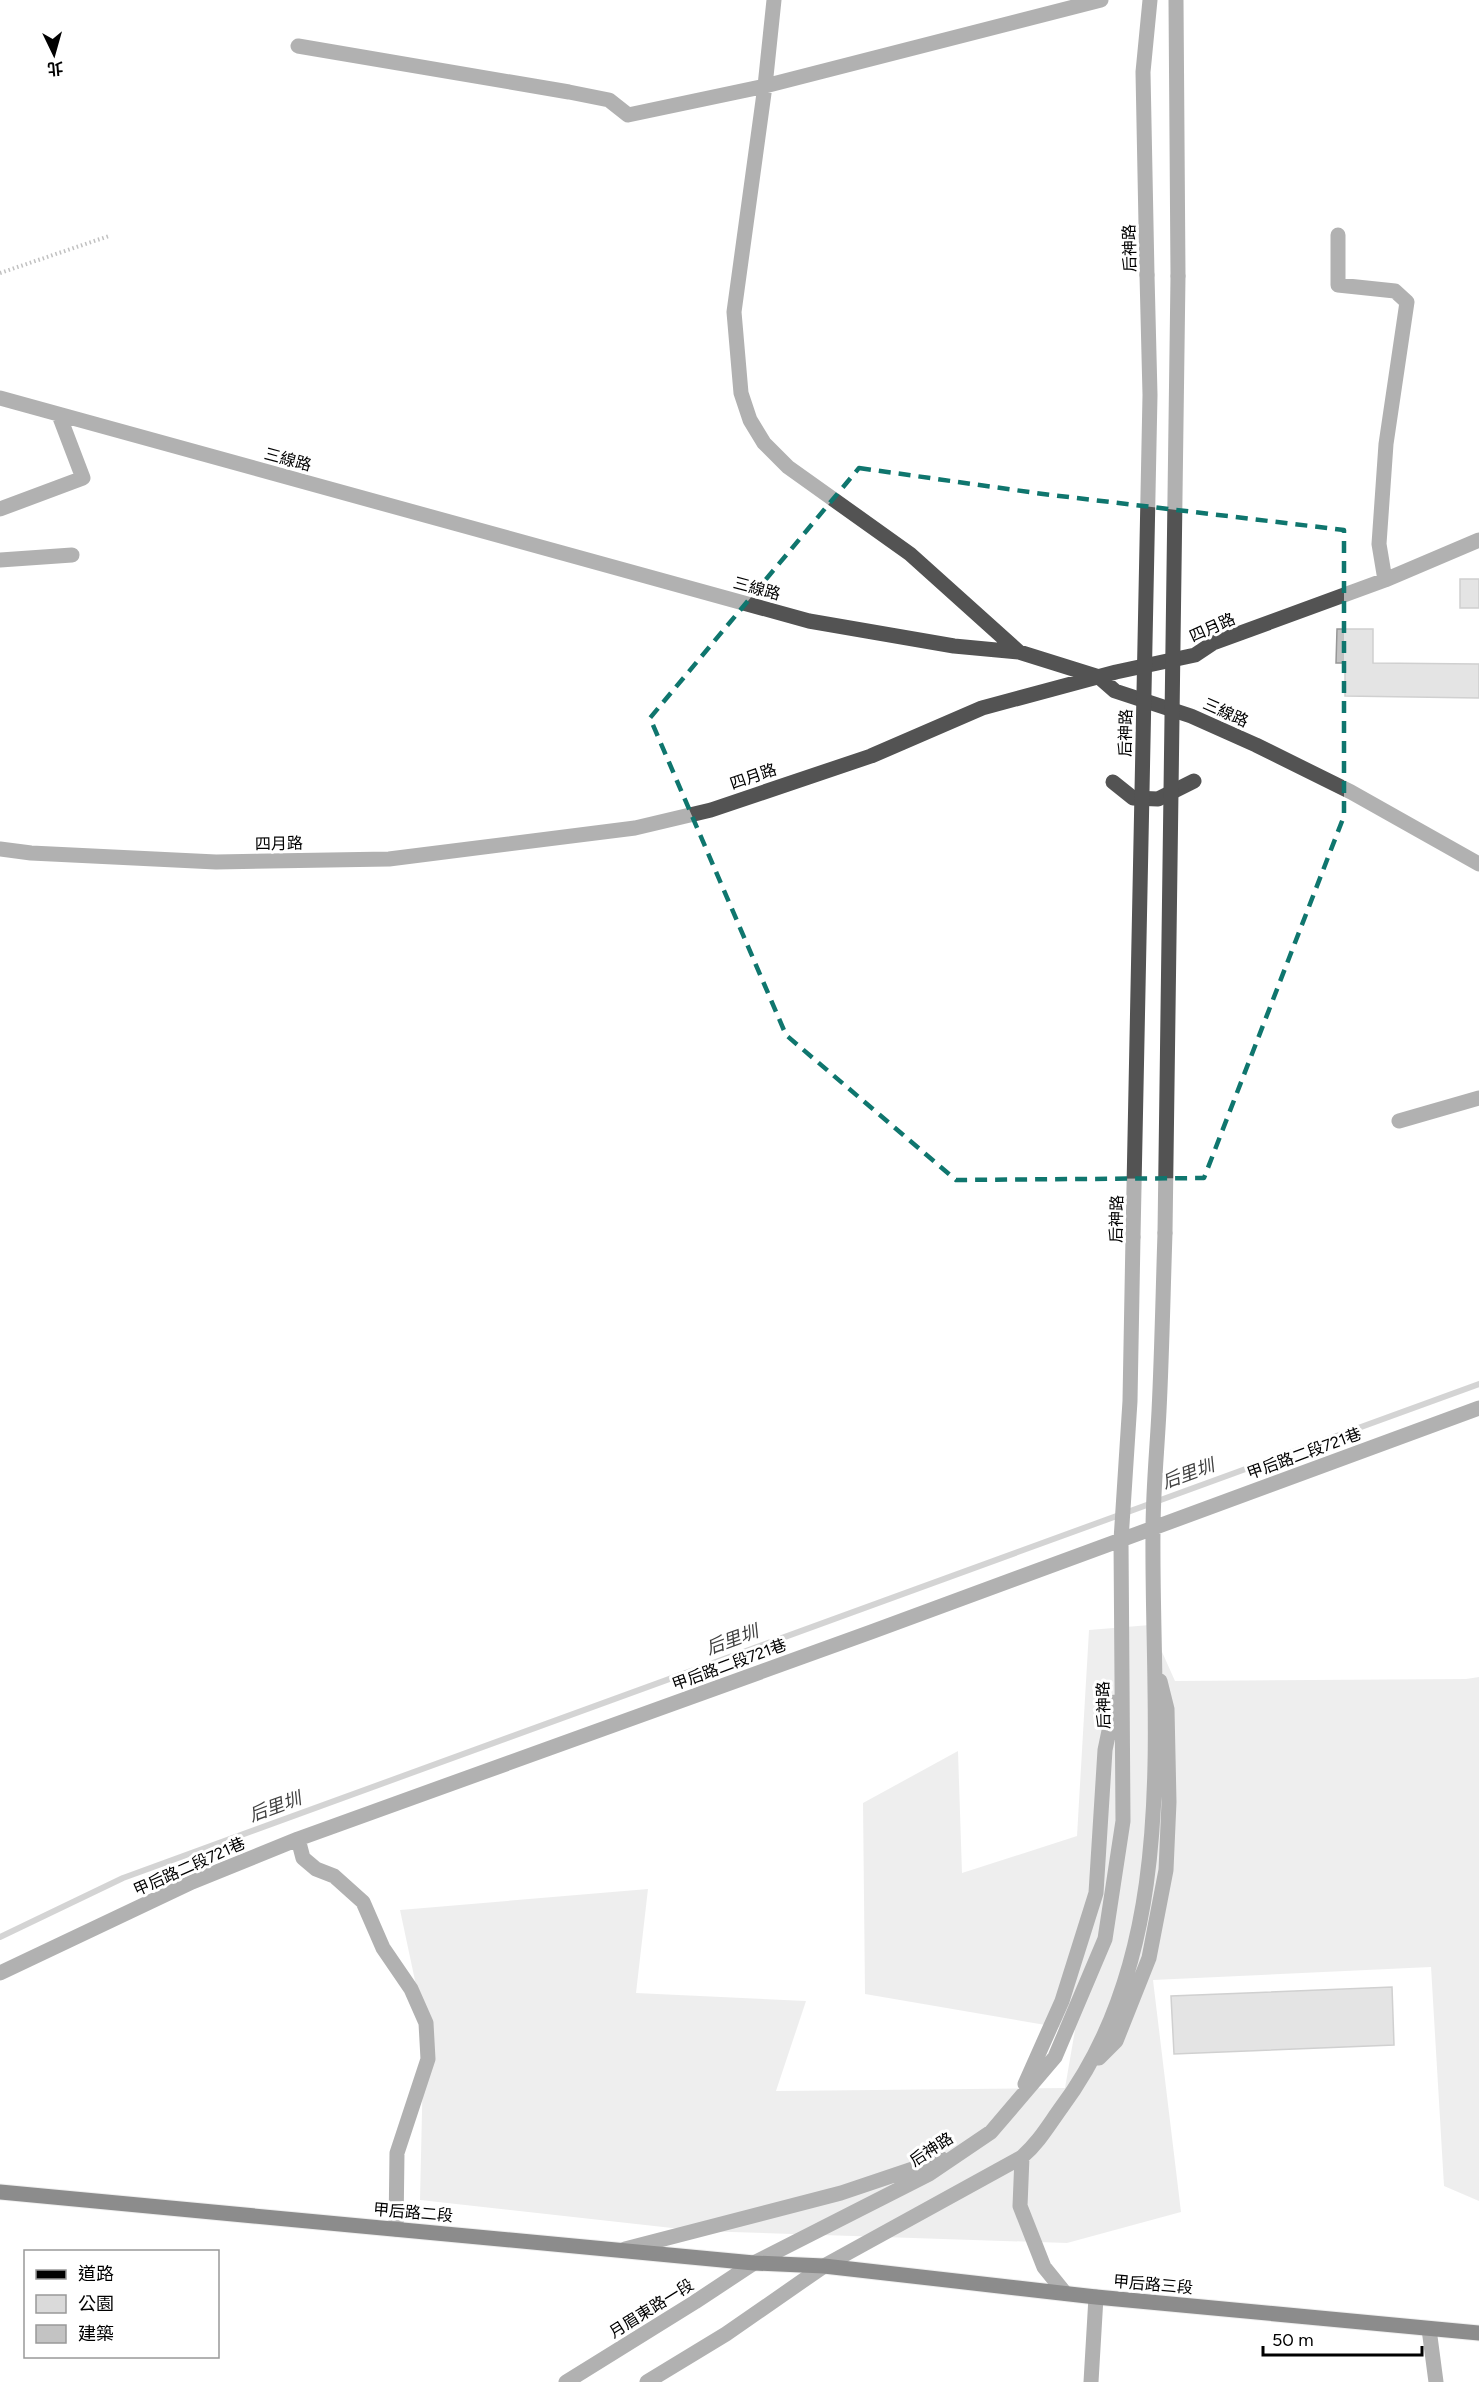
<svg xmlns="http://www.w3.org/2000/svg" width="1479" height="2382" font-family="Figtree,'Noto Sans TC',sans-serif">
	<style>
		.green { fill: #dadada }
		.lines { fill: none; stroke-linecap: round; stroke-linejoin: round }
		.stream { stroke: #a1a1a1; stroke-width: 6 }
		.building { fill: #c3c3c3; stroke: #979797; stroke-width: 1.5 }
		.major-casing { stroke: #dbdbdb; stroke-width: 17 }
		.path { stroke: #757575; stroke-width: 4; stroke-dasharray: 1.5 3; stroke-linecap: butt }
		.minor { stroke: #535353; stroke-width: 15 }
		.major { stroke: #000; stroke-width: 15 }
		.minor-bridge { stroke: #535353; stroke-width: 15 }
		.marked { fill: none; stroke: #0f766e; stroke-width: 4.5; stroke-dasharray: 12 8; stroke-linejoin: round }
		.labels { text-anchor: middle; stroke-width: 6; stroke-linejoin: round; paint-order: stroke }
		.street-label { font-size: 16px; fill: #000; stroke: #fff }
		.water-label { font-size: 18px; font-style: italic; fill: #424242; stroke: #fff }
	</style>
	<rect width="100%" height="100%" fill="#fff"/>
	<path class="green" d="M1150,1625L1175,1681L1466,1679L1479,1677V2201L1444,2186L1431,1967L1153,1980L1181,2212L1067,2243L699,2231L420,2200L424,2023L400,1910L648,1889L636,1993L806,2001L776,2091L1065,2088L1075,2030L865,1994L863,1803L958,1751L962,1873L1077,1836L1089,1630Z"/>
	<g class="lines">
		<path class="stream" d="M0,1937L123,1878L1479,1384"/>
	</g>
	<path class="building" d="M1460,579H1479V608H1460Z
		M1337,629H1373V663L1479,664V698L1345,696V663H1336Z
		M1392,1987L1394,2045L1174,2054L1171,1996Z"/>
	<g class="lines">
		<defs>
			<path id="major" d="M0,2192L754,2263L824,2266L1096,2297L1479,2333"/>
		</defs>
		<use href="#major" class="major-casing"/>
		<path class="path" d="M0,273L109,236"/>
		<path class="minor" d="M774,0L765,86L734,312L741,393L750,420L764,443L788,467L910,554L1019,652
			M1176,0L1178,276
			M298,46L569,92L609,100L628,115L765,86L1101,0
			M1338,235V285L1395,291L1407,302L1386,444L1379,544L1385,580
			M1147,275L1143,72L1150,0
			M0,398L809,621L954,646L1019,652L1099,677L1115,691L1191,716L1256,745L1351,792L1479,864
			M0,509L83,478L59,415
			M0,560L72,555
			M1113,782L1133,798L1158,799L1194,781
			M0,849L31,853L216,862L389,859L635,828L711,810L871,756L982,708L1116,672L1195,655L1213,643L1385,580L1479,540
			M1399,1121L1479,1098
			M298,1839L303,1858L316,1869L334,1876L363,1902L383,1948L411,1989L426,2023L428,2059L397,2153L396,2229
			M0,1973L192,1882L298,1839L871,1632L1479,1408
			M1099,2058L1116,2041L1149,1958L1166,1870L1169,1802L1167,1709L1160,1681
			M1025,2084L1062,2001L1096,1893L1105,1750L1115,1702
			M1022,2157L1020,2206L1044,2267L1065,2293
			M625,2249L841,2193L942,2159
			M1429,2329L1436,2382
			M566,2382L695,2302L754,2263L929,2174L991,2132L1055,2057L1105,1939L1123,1821L1121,1540L1130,1401L1133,1237
			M647,2382L726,2334L824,2266L1022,2157C1039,2142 1048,2126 1061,2108C1183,1945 1151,1722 1153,1531C1153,1491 1157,1451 1159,1411C1162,1351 1163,1292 1165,1233
			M1091,2382L1096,2297"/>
		<use href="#major" class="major"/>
		<path class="minor-bridge" d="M1165,1233L1178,276
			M1133,1237L1150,395L1147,275"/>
	</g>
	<path d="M0 0H1479V2382H0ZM859,468L1043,494L1344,530V816L1204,1178L956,1180L786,1035L650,718Z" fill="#fff" fill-opacity=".55" fill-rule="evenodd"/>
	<path class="marked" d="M859,468L1043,494L1344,530V816L1204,1178L956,1180L786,1035L650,718Z"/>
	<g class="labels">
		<g class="street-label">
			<text transform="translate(1129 248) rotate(-91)" y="6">后神路</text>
			<text transform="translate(288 459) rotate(15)" y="6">三線路</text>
			<text transform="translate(757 588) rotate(15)" y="6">三線路</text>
			<text transform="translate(1212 627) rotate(-24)" y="6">四月路</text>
			<text transform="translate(1226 712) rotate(24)" y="6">三線路</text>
			<text transform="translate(1125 733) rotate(-89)" y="6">后神路</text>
			<text transform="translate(753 776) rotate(-19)" y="6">四月路</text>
			<text transform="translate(279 843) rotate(-1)" y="6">四月路</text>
			<text transform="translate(1116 1219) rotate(-89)" y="6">后神路</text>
			<text transform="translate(1304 1453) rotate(-20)" y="6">甲后路二段721巷</text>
			<text transform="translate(729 1664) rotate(-20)" y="6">甲后路二段721巷</text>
			<text transform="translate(1103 1705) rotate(-91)" y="6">后神路</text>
			<text transform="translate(189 1866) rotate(-24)" y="6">甲后路二段721巷</text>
			<text transform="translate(931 2149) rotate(-33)" y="6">后神路</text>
			<text transform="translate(413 2212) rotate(5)" y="6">甲后路二段</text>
			<text transform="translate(1153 2284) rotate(5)" y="6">甲后路三段</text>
			<text transform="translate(651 2308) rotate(-32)" y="6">月眉東路一段</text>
		</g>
		<g class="water-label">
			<text transform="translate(1188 1474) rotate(-20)" y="6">后里圳</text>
			<text transform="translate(732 1640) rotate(-20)" y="6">后里圳</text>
			<text transform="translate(275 1807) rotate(-20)" y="6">后里圳</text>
		</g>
	</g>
	<rect x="24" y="2250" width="195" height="108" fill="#ffffff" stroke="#999999" stroke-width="1.5"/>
	<rect x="36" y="2270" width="30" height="9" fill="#000000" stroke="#999999" stroke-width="1.5"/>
	<text x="78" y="2280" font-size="18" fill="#000000">道路</text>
	<rect x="36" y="2295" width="30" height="18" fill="#dadada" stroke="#999999" stroke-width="1.5"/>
	<text x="78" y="2310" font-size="18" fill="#000000">公園</text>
	<rect x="36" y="2325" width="30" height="18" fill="#c3c3c3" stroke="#999999" stroke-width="1.5"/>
	<text x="78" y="2340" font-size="18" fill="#000000">建築</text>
	<g transform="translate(54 54) rotate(175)" stroke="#ffffff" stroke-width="4.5" paint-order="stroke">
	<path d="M0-4.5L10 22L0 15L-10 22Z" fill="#000000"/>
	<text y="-9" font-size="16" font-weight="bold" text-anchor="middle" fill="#000000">北</text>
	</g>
	<path d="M1263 2346v9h159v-9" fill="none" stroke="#000000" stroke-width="3"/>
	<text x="1272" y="2346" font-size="18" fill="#000000" stroke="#ffffff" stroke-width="4.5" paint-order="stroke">50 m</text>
</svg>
